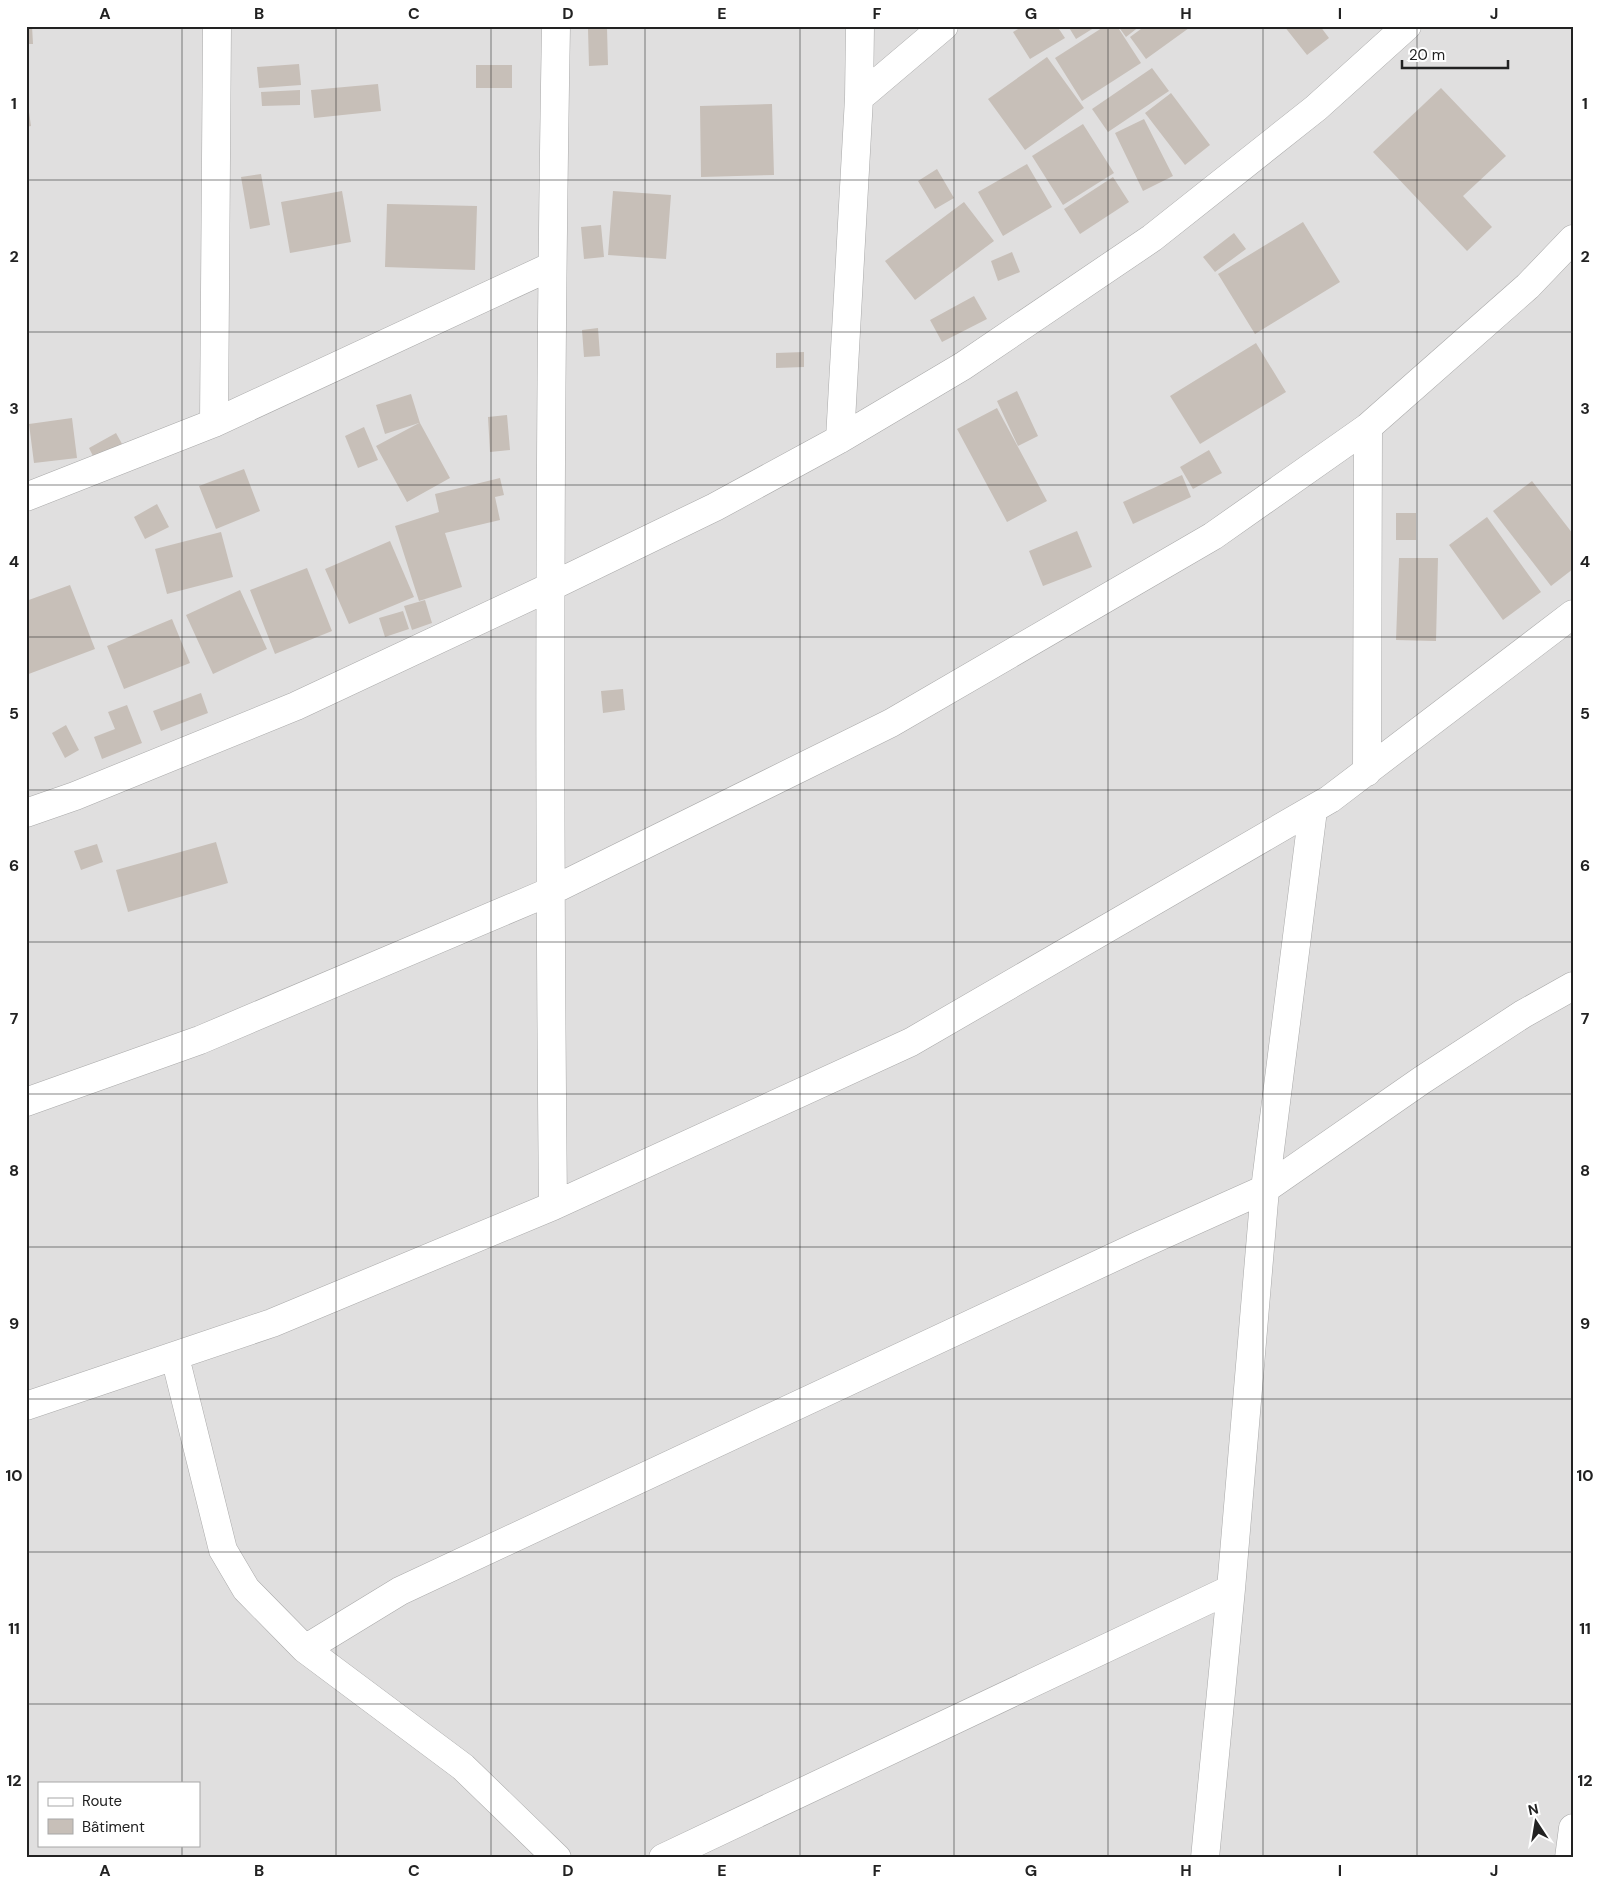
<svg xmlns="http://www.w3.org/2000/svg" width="1599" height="1884" font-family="'DM Sans',sans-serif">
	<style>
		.residential { fill: #e0dfdf; fill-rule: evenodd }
		.building { fill: #c7bfb8 }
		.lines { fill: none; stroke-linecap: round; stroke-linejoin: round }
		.minor-casing { stroke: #a9a9a9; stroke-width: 29 }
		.minor { stroke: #fff; stroke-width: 28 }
		.grid { fill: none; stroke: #222; stroke-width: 1; stroke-opacity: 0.55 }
		.neatline { fill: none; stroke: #222; stroke-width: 2 }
		.grid-label { font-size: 16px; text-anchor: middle; font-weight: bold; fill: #222 }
	</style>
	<rect width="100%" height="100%" fill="#f2efe9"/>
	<path class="residential" d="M26,26H1573V1858H26ZM39,1783H199V1845H39Z"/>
	<path class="building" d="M26,26H32L33,44H26Z
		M1023,26H1057L1065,38L1030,59L1013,32Z
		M1068,26H1097L1076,39Z
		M1105,26H1117L1141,63L1082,101L1055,58Z
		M1118,26H1140L1126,37Z
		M1145,26H1188L1189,28L1146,59L1130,37Z
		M1284,26H1320L1329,38L1307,55Z
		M607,28L608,65L589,66L588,29Z
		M1047,57L1084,108L1025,150L988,99Z
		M299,64L301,85L259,88L257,67Z
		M476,65H512V88H476Z
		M1152,68L1169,91L1108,132L1092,109Z
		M378,84L381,111L314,118L311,90Z
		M1441,88L1506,156L1463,196L1492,227L1467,251L1373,152Z
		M300,90V105L262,106L261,92Z
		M26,91L31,126L26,127Z
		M1171,93L1210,145L1185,165L1145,113Z
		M772,104L774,175L701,177L700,106Z
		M1144,119L1173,176L1143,191L1115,133Z
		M1083,124L1114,173L1063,205L1032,156Z
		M26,135H29L28,172L26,171Z
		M1027,164L1052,207L1003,236L978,192Z
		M937,169L954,198L935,209L918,181Z
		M261,174L270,225L250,229L241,177Z
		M1113,177L1129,202L1080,234L1064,209Z
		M342,191L351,242L290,253L281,202Z
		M613,191L671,195L666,259L608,255Z
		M964,202L994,241L915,300L885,261Z
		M387,204L477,206L475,270L385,267Z
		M1303,222L1340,282L1255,334L1218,274Z
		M601,225L604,257L584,259L581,227Z
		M1234,233L1246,249L1215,272L1203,257Z
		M1012,252L1020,272L998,281L991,261Z
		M974,296L987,319L942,342L930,320Z
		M598,328L600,356L584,357L582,330Z
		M1256,343L1286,392L1200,444L1170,396Z
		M804,352V367L776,368V353Z
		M1017,391L1038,436L1018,446L997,401Z
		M411,394L420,423L450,478L407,502L376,446L419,423L385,434L376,405Z
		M997,408L1047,501L1007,522L957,429Z
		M507,415L510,450L490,452L488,417Z
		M72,418L77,458L34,463L29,424Z
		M364,427L378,460L358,468L345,436Z
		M116,433L126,451L98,466L89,448Z
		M1209,450L1222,473L1193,489L1180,467Z
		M244,469L260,511L216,529L199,486Z
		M1182,475L1191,497L1133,524L1123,502Z
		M500,478L504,495L495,497L500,520L445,533L462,587L419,601L395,526L439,512L435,494Z
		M1532,481L1573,534V569L1551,586L1493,511Z
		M157,504L169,527L145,539L134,517Z
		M1396,513H1416V540H1396Z
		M1487,517L1541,592L1503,620L1449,545Z
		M1077,531L1092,567L1043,586L1029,551Z
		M221,532L233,577L167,594L155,549Z
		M390,541L414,597L349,624L325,569Z
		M1399,558H1438L1436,641L1396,640Z
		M307,568L332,631L275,654L250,590Z
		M70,585L95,649L26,675V601Z
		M240,590L267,649L213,674L186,615Z
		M425,600L432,623L412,630L404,606Z
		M403,611L409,629L385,637L379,618Z
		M172,619L190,663L124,689L107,646Z
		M623,689L625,710L603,713L601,691Z
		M201,693L208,713L161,731L153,711Z
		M127,705L142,743L102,759L94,737L115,729L108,712Z
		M66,725L79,750L65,758L52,733Z
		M216,842L228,883L128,912L116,870Z
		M97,844L103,862L81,870L74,851Z"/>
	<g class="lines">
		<defs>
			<path id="minor" d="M859,98L944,26
				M214,423L217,26
				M840,439L859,98L860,26
				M26,497L214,423L552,266
				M1367,772L1368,427
				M26,813L75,796L296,706L550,587L715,507L840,439L963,366L1152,238L1316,108L1407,26
				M26,1102L200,1040L549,892L891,723L1213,536L1368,427L1528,286L1573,239
				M553,1206C549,812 549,419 556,26
				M175,1357L223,1550L246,1589L305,1649L400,1591L1140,1245L1265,1189L1422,1080L1523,1014L1573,986
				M26,1406L272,1323L553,1206L911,1042L1330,799L1573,614
				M305,1649L463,1767L557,1858
				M663,1858L1231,1589
				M1205,1858L1231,1589L1265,1189L1313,810
				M1569,1858L1573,1828"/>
		</defs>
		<use href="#minor" class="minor-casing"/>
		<use href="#minor" class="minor"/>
	</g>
	<path class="grid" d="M182,26V1783M336,26V1858M491,26V1858M645,26V1858M800,26V1858M954,26V1858M1108,26V1858M1263,26V1858M1417,26V1858M26,180H1573M26,332H1573M26,485H1573M26,637H1573M26,790H1573M26,942H1573M26,1094H1573M26,1247H1573M26,1399H1573M26,1552H1573M26,1704H1573M182,1845V1858"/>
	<rect width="1599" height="1884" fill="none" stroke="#ffffff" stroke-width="55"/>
	<rect x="38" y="1782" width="162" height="65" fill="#ffffff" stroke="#a7a7a7"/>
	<rect x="48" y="1798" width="25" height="8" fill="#ffffff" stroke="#a7a7a7"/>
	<text x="82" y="1806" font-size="15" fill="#222222">Route</text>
	<rect x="48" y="1819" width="25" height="15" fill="#c7bfb8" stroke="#a7a7a7"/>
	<text x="82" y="1832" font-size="15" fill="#222222">Bâtiment</text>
	<g transform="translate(1536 1822) rotate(348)" stroke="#ffffff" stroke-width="4" paint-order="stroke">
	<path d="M0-4L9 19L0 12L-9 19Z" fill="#222222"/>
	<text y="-8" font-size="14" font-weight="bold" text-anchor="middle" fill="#222222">N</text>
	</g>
	<path d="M1402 60v8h106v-8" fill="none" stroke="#222222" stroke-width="2.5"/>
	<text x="1409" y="60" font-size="15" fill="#222222" stroke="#ffffff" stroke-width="4" paint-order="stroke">20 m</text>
	<rect x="28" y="28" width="1544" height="1828" class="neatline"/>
	<g class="grid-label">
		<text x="105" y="19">A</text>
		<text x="259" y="19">B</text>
		<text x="414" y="19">C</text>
		<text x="568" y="19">D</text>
		<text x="722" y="19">E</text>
		<text x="877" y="19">F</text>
		<text x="1031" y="19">G</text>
		<text x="1186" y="19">H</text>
		<text x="1340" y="19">I</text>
		<text x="1494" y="19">J</text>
		<text x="14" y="109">1</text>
		<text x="1585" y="109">1</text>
		<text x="14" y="262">2</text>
		<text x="1585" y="262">2</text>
		<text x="14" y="414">3</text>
		<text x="1585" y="414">3</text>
		<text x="14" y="567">4</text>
		<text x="1585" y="567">4</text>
		<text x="14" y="719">5</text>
		<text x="1585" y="719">5</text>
		<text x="14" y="871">6</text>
		<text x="1585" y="871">6</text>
		<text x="14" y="1024">7</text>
		<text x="1585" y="1024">7</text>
		<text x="14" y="1176">8</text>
		<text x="1585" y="1176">8</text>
		<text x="14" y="1329">9</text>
		<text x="1585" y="1329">9</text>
		<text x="14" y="1481">10</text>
		<text x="1585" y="1481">10</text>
		<text x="14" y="1634">11</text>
		<text x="1585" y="1634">11</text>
		<text x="14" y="1786">12</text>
		<text x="1585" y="1786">12</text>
		<text x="105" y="1876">A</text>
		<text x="259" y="1876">B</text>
		<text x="414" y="1876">C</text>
		<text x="568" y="1876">D</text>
		<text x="722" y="1876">E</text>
		<text x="877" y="1876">F</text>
		<text x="1031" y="1876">G</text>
		<text x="1186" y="1876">H</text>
		<text x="1340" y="1876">I</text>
		<text x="1494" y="1876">J</text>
	</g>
</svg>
